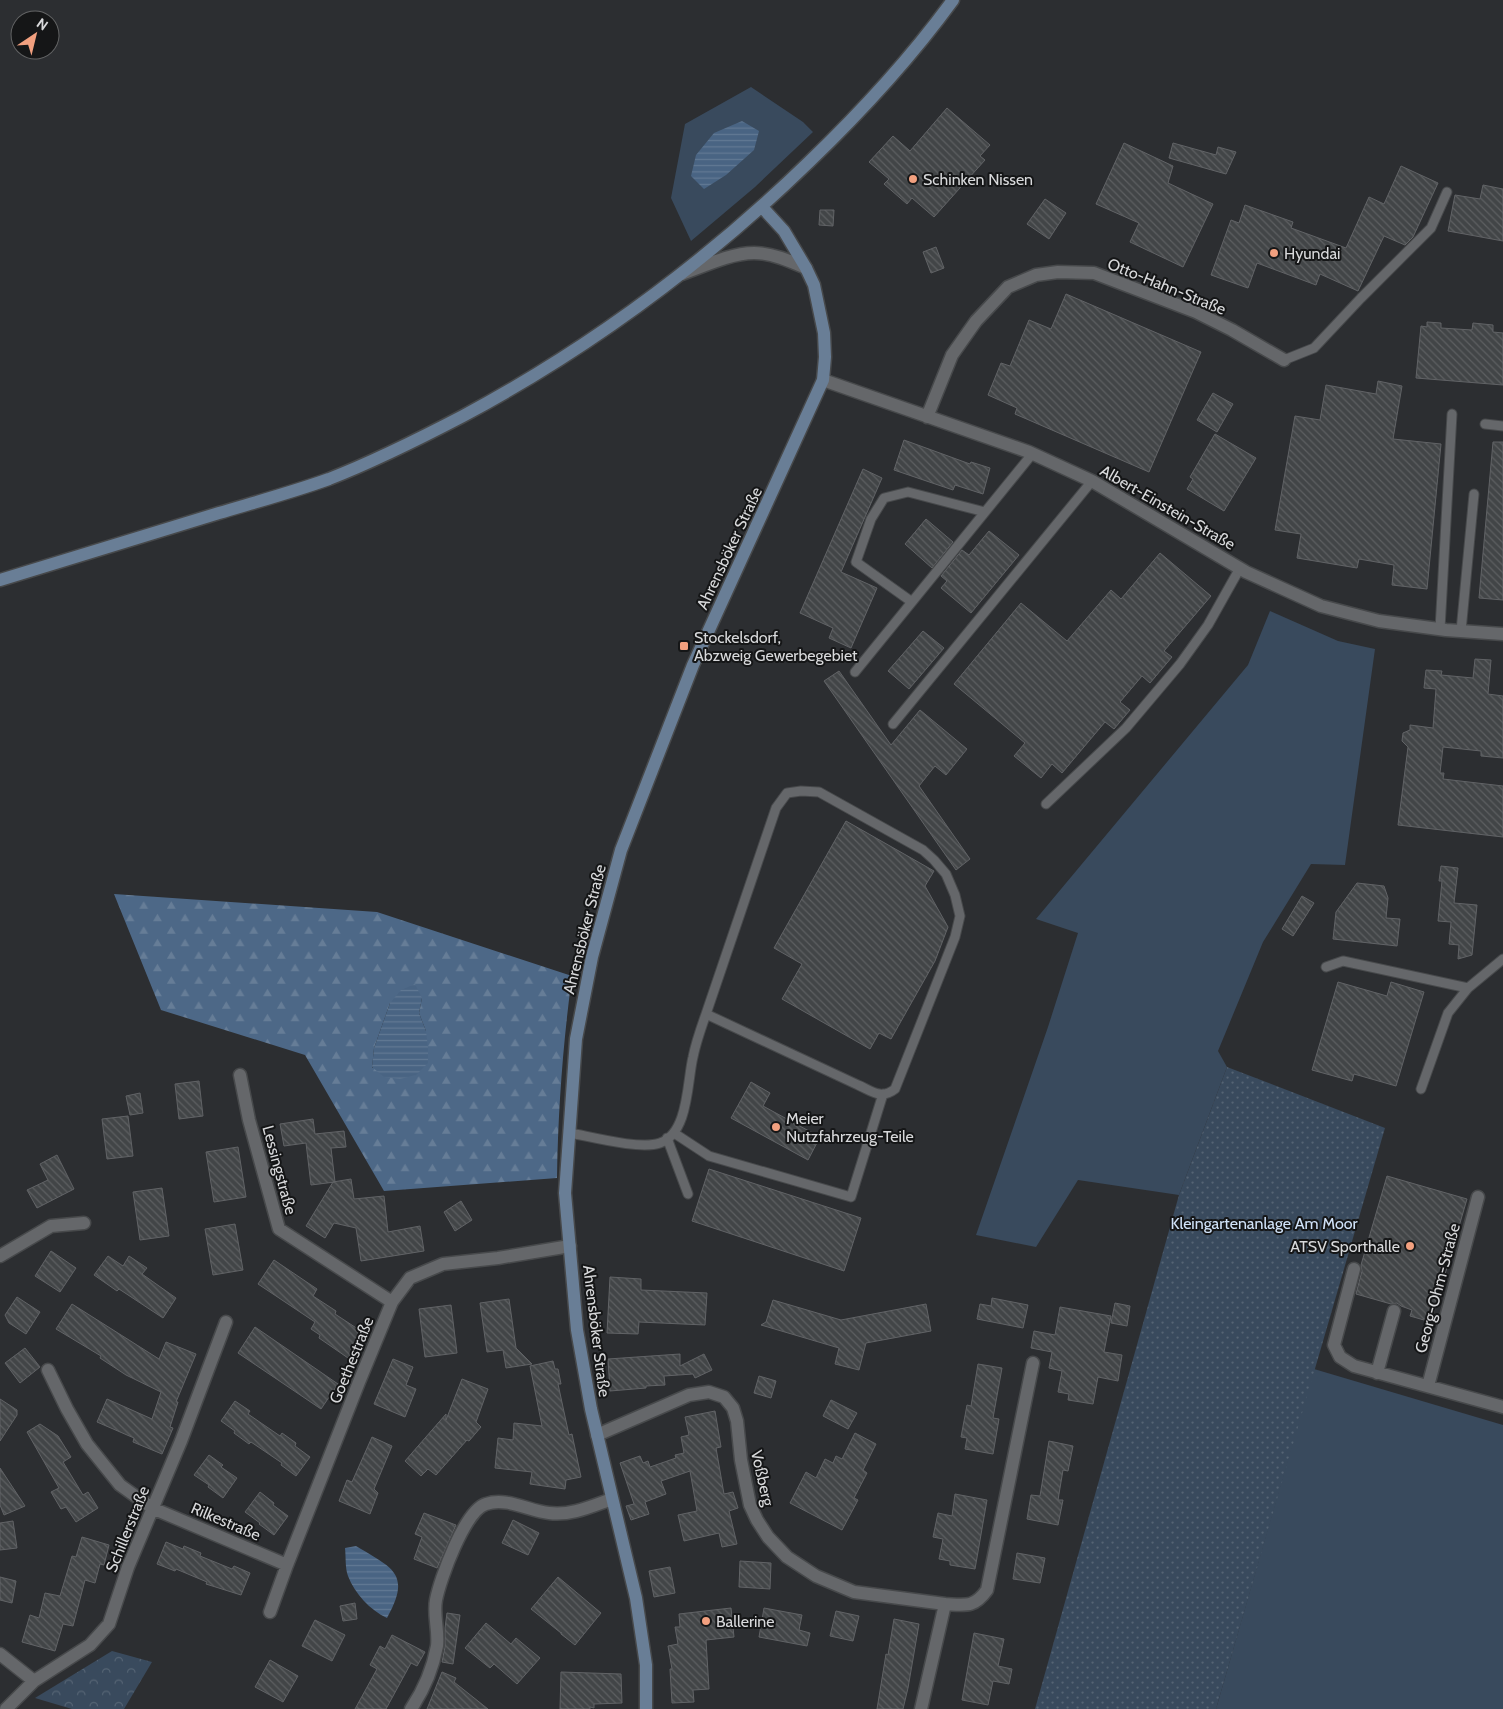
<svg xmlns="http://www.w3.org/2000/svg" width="1503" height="1709" font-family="Cabin,sans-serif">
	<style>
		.grass { fill: #394a5d }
		.forest { fill: url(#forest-firs); fill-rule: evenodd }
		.park { fill: url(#park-crowns) }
		.garden { fill: url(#garden-dots) }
		.water { fill: url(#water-rules) }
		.building { fill: url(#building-back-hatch); stroke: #616366 }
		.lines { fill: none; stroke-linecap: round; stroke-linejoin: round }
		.lane-casing { stroke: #47494b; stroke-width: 11 }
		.street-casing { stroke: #47494b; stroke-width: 15 }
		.secondary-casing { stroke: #47494b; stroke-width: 15 }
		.lane { stroke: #65676a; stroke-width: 9 }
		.street { stroke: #65676a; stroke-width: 12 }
		.secondary { stroke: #697e96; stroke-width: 12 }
		.poi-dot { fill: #f2a07f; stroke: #151617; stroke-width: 2 }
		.labels { text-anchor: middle; stroke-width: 4; stroke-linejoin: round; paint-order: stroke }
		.poi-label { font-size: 16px; fill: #d8d9db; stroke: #151617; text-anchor: start }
		.street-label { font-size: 16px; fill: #d8d9db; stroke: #151617 }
		.park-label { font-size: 16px; fill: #d1e3f9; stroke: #151617 }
	</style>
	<defs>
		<pattern id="forest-firs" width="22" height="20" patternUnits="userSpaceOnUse" patternTransform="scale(1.25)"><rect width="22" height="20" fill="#4d6887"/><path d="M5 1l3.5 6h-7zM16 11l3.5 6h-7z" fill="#667d97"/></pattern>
		<pattern id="park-crowns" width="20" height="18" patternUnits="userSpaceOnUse" patternTransform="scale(1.25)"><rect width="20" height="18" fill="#394a5d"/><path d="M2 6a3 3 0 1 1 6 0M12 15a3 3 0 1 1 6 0" fill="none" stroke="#556474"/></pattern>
		<pattern id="garden-dots" width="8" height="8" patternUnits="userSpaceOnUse" patternTransform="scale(1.25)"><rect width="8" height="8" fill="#394a5d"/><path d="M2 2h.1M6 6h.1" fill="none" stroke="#556474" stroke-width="1.8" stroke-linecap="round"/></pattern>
		<pattern id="water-rules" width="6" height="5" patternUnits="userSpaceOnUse" patternTransform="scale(1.25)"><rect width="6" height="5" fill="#496483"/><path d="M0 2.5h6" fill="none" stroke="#627a94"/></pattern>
		<pattern id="building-back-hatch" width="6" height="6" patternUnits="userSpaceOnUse" patternTransform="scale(1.25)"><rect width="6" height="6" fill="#424547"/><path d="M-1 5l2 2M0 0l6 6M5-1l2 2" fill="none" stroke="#5d5f61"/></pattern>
	</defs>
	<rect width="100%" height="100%" fill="#2c2e31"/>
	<path class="grass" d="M751,87L803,122L813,132L755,187L691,241L671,198L685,124Z
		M1270,611L1338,641L1375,649L1345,865L1311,864L1263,942L1218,1051L1227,1067L1179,1195L1078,1180L1036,1247L976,1235L1048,1027L1078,933L1036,919L1248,665Z
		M1314,1369L1503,1425V1709H1216Z"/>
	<path class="forest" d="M114,894L377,912L572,976C563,1043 558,1110 557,1178L384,1191L305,1055L161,1010ZM422,998L419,1013L426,1031L372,1068L374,1048L390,1003Z"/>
	<path class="park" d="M112,1651L152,1662L124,1709H72L35,1698Z"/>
	<path class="garden" d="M1227,1067L1385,1128L1216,1709H1035L1179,1195Z"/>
	<path class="water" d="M742,121L759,131L754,150L726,175L704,189L691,176L696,155L714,133Z
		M415,984L422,998L419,1013L426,1031L428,1048V1063L416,1075L400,1079L384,1077L372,1067L374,1048L390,1003L401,990Z
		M356,1546C392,1568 412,1573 387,1618C370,1610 355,1594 348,1576C345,1568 346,1557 345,1548Z"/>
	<path class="building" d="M947,108L990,145L980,156L985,160L934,217L912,198L907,204L884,184L889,179L869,162L893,136L910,151Z
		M1124,143L1173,166L1168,183L1213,204L1183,267L1130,242L1139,223L1096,204Z
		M1173,143L1216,155L1218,147L1236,152L1226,174L1169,158Z
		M1401,166L1438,183L1413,237L1405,245L1384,236L1358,291L1320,274L1316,285L1257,263L1248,288L1211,275L1231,220L1239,223L1245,205L1293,222L1291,228L1346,248L1369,197L1384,204Z
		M1483,185L1503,189V241L1448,231L1455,195L1480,199Z
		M1045,199L1066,213L1049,239L1027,224Z
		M820,210H834L833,226L819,225Z
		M936,247L944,268L931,273L923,252Z
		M1066,294L1201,352L1149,472L1015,414L1017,408L988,395L1001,363L1010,366L1029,320L1051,329Z
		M1427,322L1441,323V328L1472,330L1473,323L1493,325V332L1503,333V385L1416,378L1421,326L1427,327Z
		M1378,381L1402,386L1393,439L1441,444L1427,589L1392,585L1394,565L1359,559L1357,568L1297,558L1301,534L1275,530L1295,416L1320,420L1326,385L1376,394Z
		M1213,393L1233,404L1217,432L1197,420Z
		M1215,434L1256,458L1224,511L1187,489L1193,479L1190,477Z
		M904,440L970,464L971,462L990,468L983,494L955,485L953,490L894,470Z
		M1493,442H1503V600L1479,598Z
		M863,469L882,478L841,572L877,588L851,648L829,638L833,628L800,613Z
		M926,519L953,542L932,568L905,544Z
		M989,531L1019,555L971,613L941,588L947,581L941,576L962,550L969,555Z
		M1160,553L1211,596L1164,651L1172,657L1150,683L1142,676L1120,702L1130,710L1114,729L1105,722L1062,773L1052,764L1041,778L1014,756L1025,743L954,684L1021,603L1067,641L1111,590L1121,599Z
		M923,631L944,648L909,689L888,671Z
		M1475,659L1491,660L1488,694L1503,696V758L1481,756V751L1443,747L1440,773H1444L1443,779L1503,786V837L1398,825L1408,747L1402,741L1403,733L1410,730V725L1433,728L1436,689L1424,688L1426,670L1442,671L1441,675L1473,678Z
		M839,671L891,745L920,710L967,749L946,775L935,766L919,786L970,859L956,870L824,681Z
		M846,821L934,871L925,886L948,927L935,961L891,1039L879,1033L870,1049L782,999L802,964L774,948Z
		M1441,866L1458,868L1454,903L1477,905L1472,955L1458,959L1459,945L1449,944L1451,922L1438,921L1442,881H1439Z
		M1357,883L1384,886L1388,898L1386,918L1400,919L1397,946L1333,939L1336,912Z
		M1302,896L1314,903L1293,936L1282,929Z
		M1338,982L1387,996L1391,982L1424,992L1396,1086L1354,1074L1352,1081L1312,1070Z
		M199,1081L203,1116L179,1119L175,1084Z
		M751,1082L770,1093L763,1106L820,1137L808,1160L731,1118Z
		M140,1093L143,1113L130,1115L126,1096Z
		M128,1116L133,1156L107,1159L102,1119Z
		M313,1119L315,1134L344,1131L346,1147L331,1148L335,1182L311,1185L306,1143L284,1146L280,1124Z
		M238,1147L246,1197L214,1202L206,1152Z
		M57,1155L74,1189L37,1208L27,1190L48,1180L40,1164Z
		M709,1169L861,1218L844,1271L692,1221Z
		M1387,1176L1467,1199L1431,1322L1410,1316L1412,1310L1401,1306L1397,1303L1391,1304L1356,1294L1362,1271L1361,1265Z
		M351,1179L354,1199L384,1196L388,1232L420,1226L424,1251L361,1261L356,1228L334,1223L325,1238L306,1226L333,1182Z
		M162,1188L169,1236L140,1240L133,1192Z
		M461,1201L472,1220L455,1231L444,1212Z
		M235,1224L243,1270L213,1275L205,1229Z
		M51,1251L76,1268L60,1292L35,1276Z
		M108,1256L123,1266L129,1256L147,1268L142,1274L176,1298L163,1318L119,1289L117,1291L94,1275Z
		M274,1260L317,1289L313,1296L336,1311L335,1314L364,1333L348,1358L319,1338L320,1335L311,1329L315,1322L258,1284Z
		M610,1277L641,1279V1290L707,1293L705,1325L639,1322L638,1334L607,1333Z
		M17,1297L40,1312L26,1334L9,1323L5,1315Z
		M992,1298L1028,1305L1023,1328L977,1319L980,1304L991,1306Z
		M509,1299L516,1348L532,1364L506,1368L503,1350L487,1352L480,1303Z
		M773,1300L841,1320L926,1304L931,1331L866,1343L859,1370L835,1364L839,1348L761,1325L766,1322Z
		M1115,1303L1130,1306L1127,1326L1111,1323Z
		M72,1304L159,1359L166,1342L196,1354L176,1402H178L170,1427L173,1428L162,1454L133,1442L134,1438L97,1422L107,1399L152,1419L161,1392L126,1375L100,1358L101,1356L56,1329Z
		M451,1305L457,1353L425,1357L419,1309Z
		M1060,1307L1111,1316L1104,1352L1122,1355L1118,1381L1098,1377L1093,1404L1068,1400L1069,1394L1058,1392L1062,1371L1049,1368L1052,1352L1031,1348L1034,1331L1055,1335Z
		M255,1327L338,1384L321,1409L238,1353Z
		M25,1348L40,1367L20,1383L5,1363Z
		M680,1354V1366L704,1354L712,1370L695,1378L693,1374L664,1376L665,1385L646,1386V1388L610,1391L608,1359Z
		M393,1359L413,1367L406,1385L416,1389L405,1417L374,1404Z
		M553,1361L555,1369H558L561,1384H558L569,1435L572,1434L581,1477L566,1480L565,1489L530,1484L532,1472L495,1468L498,1438L513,1440L514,1423L542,1426L530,1366Z
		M978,1364L1002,1368L993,1418L999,1419L993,1454L965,1449L967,1438L961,1437L967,1405L971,1406Z
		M759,1376L776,1381L771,1398L754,1393Z
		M462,1379L488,1389L476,1422L481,1427L469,1441L467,1440L436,1475L428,1469L421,1476L405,1461L446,1414V1420Z
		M0,1399L17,1410V1415L0,1441Z
		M831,1400L857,1413L848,1429L823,1416Z
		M235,1401L250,1411L248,1414L280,1436L282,1433L296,1443L295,1446L310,1457L296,1476L281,1465L282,1463L251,1442L249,1444L234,1433L235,1431L221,1421Z
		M715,1411L721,1447L716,1448L724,1494L733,1492L738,1508L729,1511L737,1544L722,1547L719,1533L684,1541L678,1515L697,1511L690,1471L661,1481L666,1494L645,1502L649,1514L631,1520L626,1506L634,1504L620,1463L640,1456L643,1463L648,1461L650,1467L676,1458L675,1455L684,1453L681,1437L689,1435L685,1417Z
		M40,1424L58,1436L71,1457L63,1462L83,1495L88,1492L98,1508L76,1522L66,1507L61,1509L51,1492L59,1488L27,1432Z
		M855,1433L876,1444L863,1470L867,1473L854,1498L858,1500L842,1530L790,1503L806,1472L816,1478L825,1459L833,1463L836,1456L842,1459Z
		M372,1437L392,1446L374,1489L378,1493L370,1514L339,1501L347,1480L352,1482Z
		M1049,1441L1073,1446L1068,1471L1063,1470L1058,1500H1063L1058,1525L1027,1519L1031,1495L1040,1496Z
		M209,1455L223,1465L221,1467L237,1478L223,1498L208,1487L209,1485L194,1475Z
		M0,1468L25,1506L4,1515L0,1505Z
		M260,1492L274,1503L273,1505L288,1516L274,1535L259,1524L260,1523L245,1512Z
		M955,1494L987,1500L975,1569L950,1565V1561L939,1559L943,1539L933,1537L938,1513L952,1516Z
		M424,1513L456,1525L437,1568L414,1559L422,1537L415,1534Z
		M513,1520L539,1533L528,1555L502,1543Z
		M13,1521L17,1548L0,1550V1523Z
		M82,1537L109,1545L104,1565L100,1564L95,1583L85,1580L73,1626L63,1624L55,1651L22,1642L30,1615L39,1618L45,1593L60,1596L72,1556L76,1557Z
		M166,1542L183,1549L184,1546L201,1553L200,1556L232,1569L234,1566L250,1573L241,1595L206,1584L207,1582L176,1569L175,1571L157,1564Z
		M1017,1553L1045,1558L1040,1583L1013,1579Z
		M740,1561L771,1563L770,1589L739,1587Z
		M670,1567L675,1593L654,1597L649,1571Z
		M0,1577L16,1581L12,1603L0,1600Z
		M558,1577L601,1613L575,1645L561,1634V1632V1633L531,1609Z
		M355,1603L357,1619L343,1621L340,1606Z
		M731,1608L734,1637L706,1640L709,1689L693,1690L694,1702L672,1703L670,1669H672L668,1646L678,1644L675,1627H680L679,1614Z
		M764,1608L802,1615L799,1630L810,1633L807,1646L759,1637Z
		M836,1611L859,1616L853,1641L830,1636Z
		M447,1613L460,1615L453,1664L442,1662L445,1647V1628Z
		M894,1619L919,1624L908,1688L903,1709H877L886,1654L888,1655Z
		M315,1620L345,1635L332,1661L302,1646Z
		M486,1623L511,1644L516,1638L540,1658L517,1684L494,1664L490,1668L465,1648Z
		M974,1633L1004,1639L998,1666L1012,1669L1009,1684L993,1681L988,1705L962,1700Z
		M392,1635L425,1652L417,1666L411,1663L386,1709H355L377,1669L370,1665L380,1646L385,1649Z
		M270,1660L298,1676L283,1702L255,1687Z
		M442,1672L456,1678L454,1682L488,1709H427Z
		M561,1672L621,1674L622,1703L594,1704V1708L590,1707V1709H560Z"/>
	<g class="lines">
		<defs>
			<path id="lane" d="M1284,360L1314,348L1361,298L1431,228L1447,192
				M1485,424L1503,426
				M912,602L856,562L871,519L884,498L908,492L985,512
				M1440,629L1452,414
				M1461,631L1474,494
				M855,672L1033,453
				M893,724L1092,481
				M1046,804L1126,728L1180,664L1208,625L1240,568
				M1326,967L1343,961L1468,988
				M1421,1089L1448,1013L1468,988L1503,959
				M570,1133C592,1137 640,1150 660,1143C689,1133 687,1081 693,1057C696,1042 701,1028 706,1014L776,808L787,793L801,791L819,792L923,850L934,860L946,874L955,895L960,916L955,937L895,1089C881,1100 872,1091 858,1085L706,1014
				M674,1133L709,1156L851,1197L883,1094
				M667,1138L688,1194"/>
			<path id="street" d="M682,274C704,266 731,253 754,253C772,253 790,261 806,268
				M823,380L1029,452L1092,481L1246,572L1321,606L1379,621L1446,630L1503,634
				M927,417L952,355L976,321L1008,287L1036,275L1058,272L1094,273L1196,312L1232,330L1284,360
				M240,1075L249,1120L279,1229L392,1302
				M0,1256L51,1226L84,1223
				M1354,1269L1334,1345L1340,1357L1354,1366L1503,1407
				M48,1370L67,1409L87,1444L120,1485L152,1508L287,1565
				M1377,1373L1394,1311
				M1428,1386L1478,1197
				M597,1435L689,1395L709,1392L724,1397L733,1408L737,1421L741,1460L750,1505L757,1520L768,1537L787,1557L816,1576L854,1592L945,1604L921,1709
				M945,1604C966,1605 974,1608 987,1590L1033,1363
				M270,1612L287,1565L359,1382L392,1302L410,1278L443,1264L498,1258L570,1246
				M0,1654L34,1681
				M6,1709L34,1681L90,1645L109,1624L128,1567L181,1441L226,1322
				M411,1709C423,1691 433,1668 437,1646C439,1631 433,1615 436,1600C440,1579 465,1510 486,1504C507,1497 529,1511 549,1513C571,1516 592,1506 612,1499"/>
			<path id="secondary" d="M0,580C73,558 146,536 219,513C256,502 293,492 329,479C375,461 419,439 463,416C590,348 706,262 809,162C861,112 910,59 953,0
				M646,1709V1665L636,1598L591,1409L577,1330L565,1193L576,1039L592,957L621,850L693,665L823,380L825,357L824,333L814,285L806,268L784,231L762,207"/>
		</defs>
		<use href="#lane" class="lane-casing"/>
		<use href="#street" class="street-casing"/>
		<use href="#secondary" class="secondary-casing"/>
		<use href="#lane" class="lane"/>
		<use href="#street" class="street"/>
		<use href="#secondary" class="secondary"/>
	</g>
	<g class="poi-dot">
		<circle cx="913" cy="179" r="5"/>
		<circle cx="1274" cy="253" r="5"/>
		<rect x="679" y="641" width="10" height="10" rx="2.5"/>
		<circle cx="776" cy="1127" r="5"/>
		<circle cx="1410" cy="1246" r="5"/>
		<circle cx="706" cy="1621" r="5"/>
	</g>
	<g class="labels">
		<g class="poi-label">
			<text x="923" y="185">Schinken Nissen</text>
			<text x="1284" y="259">Hyundai</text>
			<text x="694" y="643">Stockelsdorf,<tspan x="694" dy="18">Abzweig Gewerbegebiet</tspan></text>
			<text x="786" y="1124">Meier<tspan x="786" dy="18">Nutzfahrzeug-Teile</tspan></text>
			<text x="1400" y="1252" text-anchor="end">ATSV Sporthalle</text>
			<text x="716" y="1627">Ballerine</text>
		</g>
		<g class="street-label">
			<text transform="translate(1167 286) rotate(22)" y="6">Otto-Hahn-Straße</text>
			<text transform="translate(1168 507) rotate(30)" y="6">Albert-Einstein-Straße</text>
			<text transform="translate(729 548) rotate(-65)" y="6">Ahrensböker Straße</text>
			<text transform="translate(584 929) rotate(-76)" y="6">Ahrensböker Straße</text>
			<text transform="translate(280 1170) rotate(75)" y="6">Lessingstraße</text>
			<text transform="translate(1437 1288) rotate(-75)" y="6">Georg-Ohm-Straße</text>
			<text transform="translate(597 1331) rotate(83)" y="6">Ahrensböker Straße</text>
			<text transform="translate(351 1360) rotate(-68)" y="6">Goethestraße</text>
			<text transform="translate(763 1478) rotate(77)" y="6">Voßberg</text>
			<text transform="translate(226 1521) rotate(23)" y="6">Rilkestraße</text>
			<text transform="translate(127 1529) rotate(-68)" y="6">Schillerstraße</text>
		</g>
		<g class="park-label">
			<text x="1264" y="1229">Kleingartenanlage Am Moor</text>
		</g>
	</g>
	<g transform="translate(35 35) rotate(35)"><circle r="24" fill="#151617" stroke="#636465"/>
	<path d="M0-4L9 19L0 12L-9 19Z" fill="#f2a07f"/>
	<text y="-8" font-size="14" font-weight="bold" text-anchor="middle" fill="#d8d9db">N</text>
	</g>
</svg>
